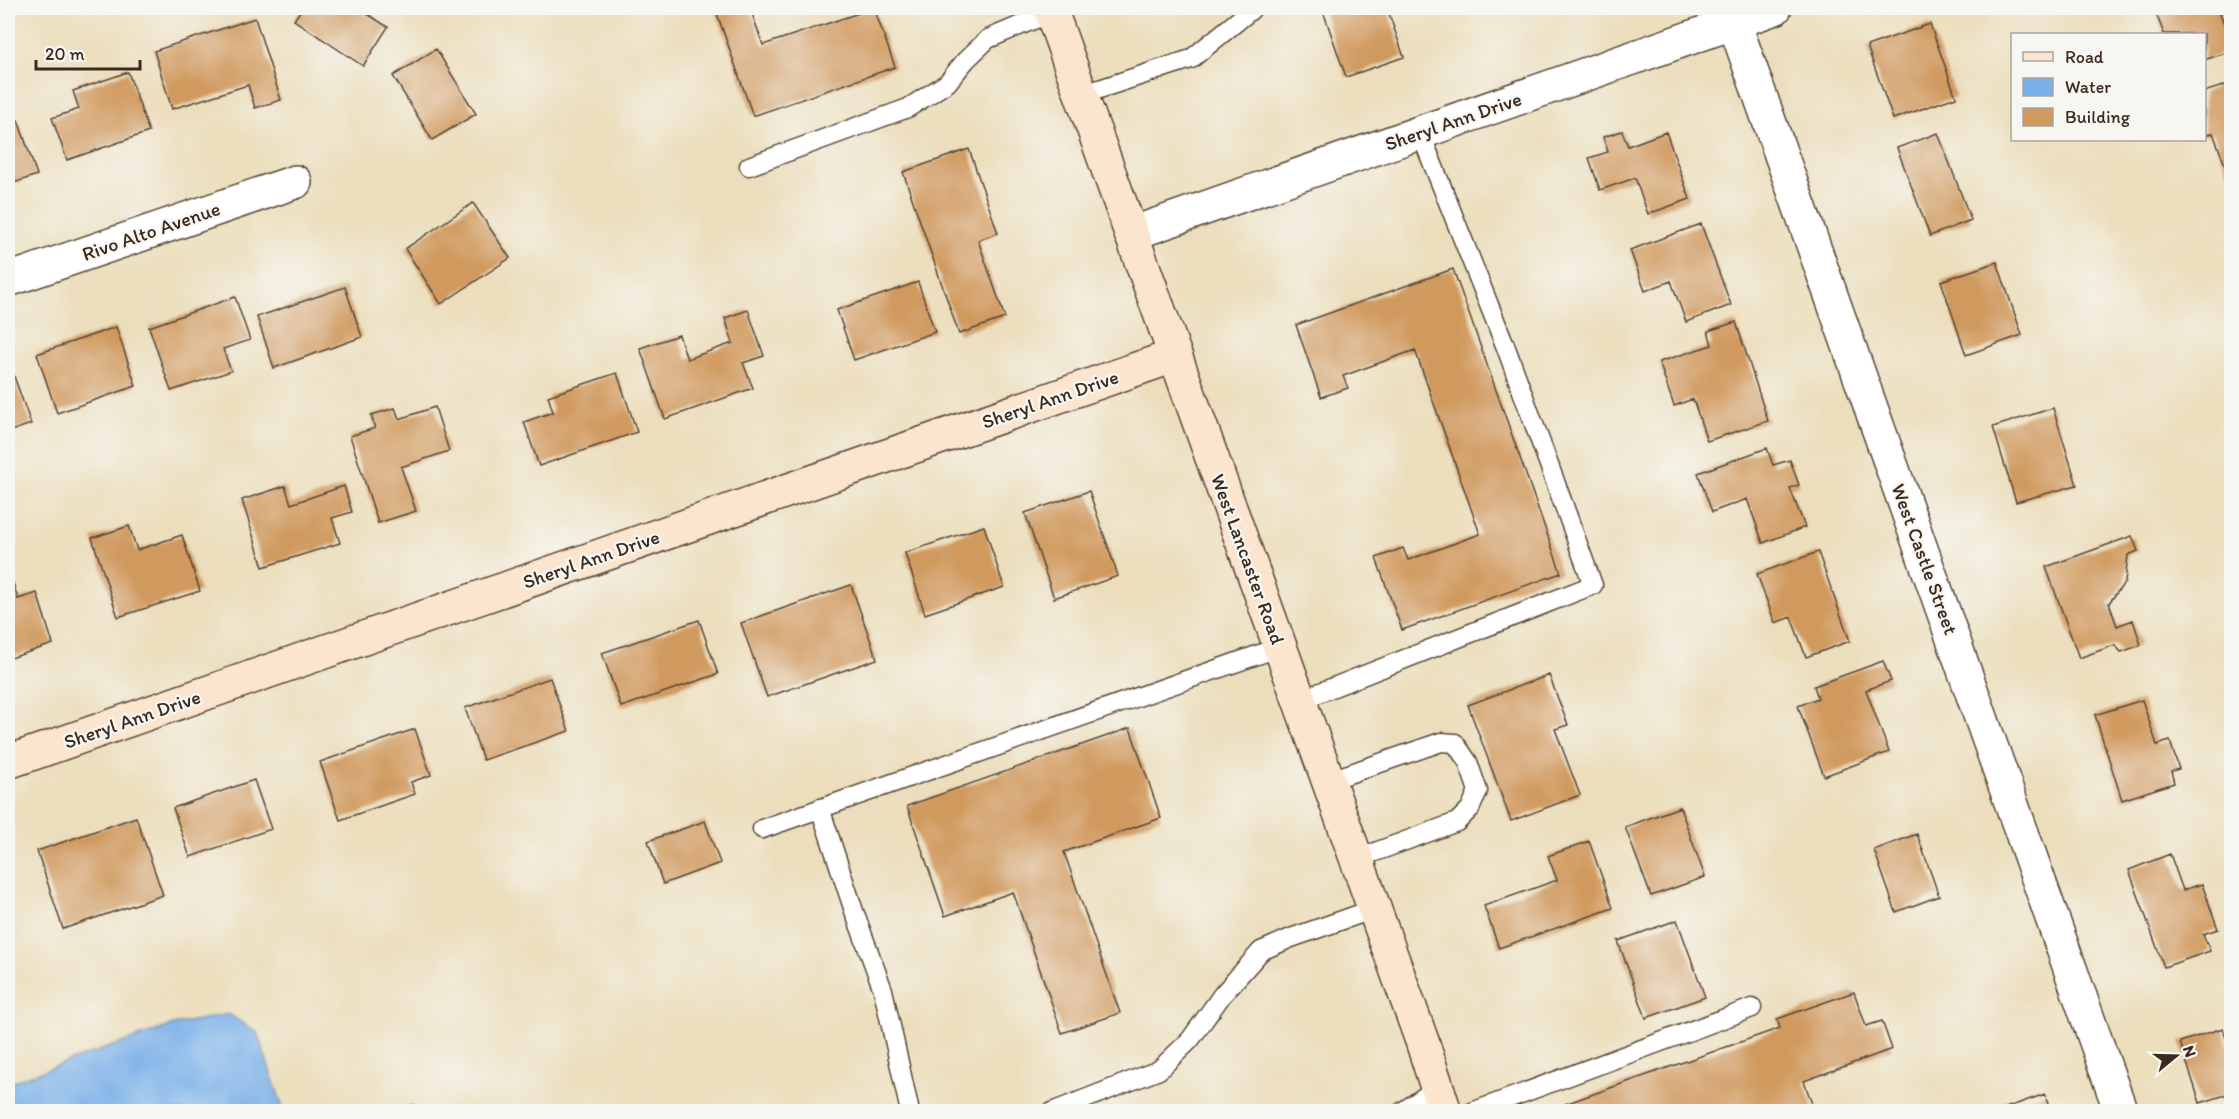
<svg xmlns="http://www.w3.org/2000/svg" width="2239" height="1119" font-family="Itim,sans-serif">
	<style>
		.water { fill: #7ab1e9; stroke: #5a6e84; stroke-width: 1.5 }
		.building { fill: #d09a5e }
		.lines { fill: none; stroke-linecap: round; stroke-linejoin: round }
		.lane-casing { stroke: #564536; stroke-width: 21 }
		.street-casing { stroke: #564536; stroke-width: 36 }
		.secondary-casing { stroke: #564536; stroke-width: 36 }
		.lane { stroke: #fff; stroke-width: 18 }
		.street { stroke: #fff; stroke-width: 33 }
		.secondary { stroke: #fce5cf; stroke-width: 33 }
		.labels { text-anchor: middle; stroke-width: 4.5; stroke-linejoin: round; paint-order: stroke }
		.street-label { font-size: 20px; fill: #3b2a1e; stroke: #f6f6f2 }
	</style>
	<rect width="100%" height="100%" fill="#f6f6f2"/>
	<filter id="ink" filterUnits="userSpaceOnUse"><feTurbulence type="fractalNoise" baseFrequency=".0167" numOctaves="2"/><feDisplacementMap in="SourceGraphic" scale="12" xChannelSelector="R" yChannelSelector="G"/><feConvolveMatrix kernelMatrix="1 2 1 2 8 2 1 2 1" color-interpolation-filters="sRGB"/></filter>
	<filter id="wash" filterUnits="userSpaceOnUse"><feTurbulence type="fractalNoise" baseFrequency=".008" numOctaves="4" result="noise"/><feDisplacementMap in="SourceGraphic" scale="24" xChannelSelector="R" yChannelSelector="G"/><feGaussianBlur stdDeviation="1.35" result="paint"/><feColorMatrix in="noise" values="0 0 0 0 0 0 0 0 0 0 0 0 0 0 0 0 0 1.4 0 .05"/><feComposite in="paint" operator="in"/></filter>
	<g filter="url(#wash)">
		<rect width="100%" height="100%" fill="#ecdebc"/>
		<path class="water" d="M229,1014L257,1033L284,1111H8V1083L173,1025Z"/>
		<g id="blocks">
			<path class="building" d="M302,8H358L388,27L363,66L294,20Z
				M715,8H750L763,45L874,8L895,67L753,116Z
				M1322,8H1387L1404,57L1346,77Z
				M2154,8H2227L2228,9L2220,13L2232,45V51L2204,60V34H2164Z
				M255,18L281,100L255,108L248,85L172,109L154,51Z
				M1930,24L1956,97L1893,119L1867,46Z
				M436,49L476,114L432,140L393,76Z
				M128,72L149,132L67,160L52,118L79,109L73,91Z
				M2232,83V178L2230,179L2213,133L2204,136V92Z
				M18,120L37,175L8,185V123Z
				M1622,131L1628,146L1666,132L1690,199L1648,214L1635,178L1600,190L1589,158L1608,152L1603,137Z
				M1938,133L1971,220L1930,236L1897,148Z
				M969,149L998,233L978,240L1005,318L959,334L903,172Z
				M473,203L510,258L441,304L405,249Z
				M1701,224L1731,305L1686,322L1671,281L1645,291L1630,250Z
				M1997,262L2022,335L1966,355L1941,281Z
				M1453,269L1561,573L1402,630L1376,558L1403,548L1408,560L1480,534L1415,350L1343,376L1348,388L1321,397L1296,325Z
				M918,282L935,332L854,360L837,310Z
				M345,287L362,337L274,368L257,317Z
				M235,297L250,340L223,349L231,371L171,391L149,327Z
				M748,310L764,356L743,363L753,388L665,419L640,348L679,335L687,359L733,343L725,318Z
				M1736,322L1768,421L1707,441L1693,399L1674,406L1659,362L1712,345L1708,331Z
				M116,327L136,386L57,413L37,354Z
				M10,365L31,424L8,432V366Z
				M617,373L637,432L539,466L524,422L553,412L548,396Z
				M435,407L449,451L401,467L416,511L378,523L350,436L375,428L371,415L395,408L399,419Z
				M2053,408L2077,485L2016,502L1993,427Z
				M1767,448L1773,465L1790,460L1799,485L1790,488L1805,527L1763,543L1747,499L1712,512L1698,473Z
				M285,486L291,504L344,486L352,512L332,518L340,543L263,567L242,500Z
				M1089,491L1118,576L1054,598L1025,513Z
				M129,526L137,550L182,535L200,591L118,617L92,538Z
				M984,526L1004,587L925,614L905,553Z
				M2132,536L2138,551L2128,555L2125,582L2109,603L2117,626L2133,620L2141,645L2121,652L2115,645L2079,658L2046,567Z
				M1818,552L1850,641L1806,657L1791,617L1775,623L1757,574Z
				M8,567L18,599L37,593L53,644L8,659Z
				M851,585L877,659L767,697L741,623Z
				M699,620L718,674L621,707L602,653Z
				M1883,661L1891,681L1866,690L1889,752L1824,776L1798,706L1818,698L1814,686Z
				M1549,675L1568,725L1555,729L1580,795L1511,821L1468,705Z
				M550,678L569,731L483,760L465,708Z
				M2142,700L2157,745L2170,741L2179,769L2171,771L2174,783L2122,800L2095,715Z
				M1130,728L1161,818L1064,852L1120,1013L1062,1033L1013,892L945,916L907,806Z
				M415,729L431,775L411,782L415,794L340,820L320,762Z
				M254,780L271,829L190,857L173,808Z
				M1680,807L1705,877L1651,896L1625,827Z
				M136,817L163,895L63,929L37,851Z
				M705,821L720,863L663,884L648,841Z
				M1917,834L1939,896L1896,912L1874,850Z
				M1589,841L1613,908L1499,948L1484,906L1557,880L1548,856Z
				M2170,854L2183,890L2202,884L2218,929L2203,934L2210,951L2164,967L2129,870Z
				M1677,920L1705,997L1646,1018L1618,941Z
				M1854,992L1866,1026L1882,1021L1892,1049L1804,1081L1813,1107L1801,1112H1567L1565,1104L1780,1028L1777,1019Z
				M2223,1028L2229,1048L2232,1047V1093L2200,1103L2180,1042Z
				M2045,1094L2051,1112H1997V1111Z
				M413,1105L415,1112H394V1111Z"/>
		</g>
	</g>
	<g filter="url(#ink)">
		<use href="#blocks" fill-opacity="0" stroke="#564536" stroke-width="1.5"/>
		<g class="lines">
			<defs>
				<path id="lane" d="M1081,95L1191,59L1251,10
					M749,166L908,108L947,83L966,60L988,39L1052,12
					M1298,701L1593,585L1505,345L1420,132
					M1328,781L1441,742L1455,743L1468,762L1478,791L1470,809L1457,822L1356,859
					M820,808L854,911L883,990L910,1112
					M762,829L1280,647
					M1052,1112L1159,1070L1190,1040L1222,995L1261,951L1291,938L1374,909
					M1402,1112L1437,1088
					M1472,1112L1752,1008"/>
				<path id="street" d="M1729,8L2121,1112
					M1131,234L1775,8
					M8,280L295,182"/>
				<path id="secondary" d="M1050,8L1422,1041L1445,1112
					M8,762L1174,356"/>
			</defs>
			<use href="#lane" class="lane-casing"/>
			<use href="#street" class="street-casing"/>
			<use href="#secondary" class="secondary-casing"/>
			<use href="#lane" class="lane"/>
			<use href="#street" class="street"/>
			<use href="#secondary" class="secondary"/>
		</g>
	</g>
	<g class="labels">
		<g class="street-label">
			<text transform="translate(1453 121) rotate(-19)" y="7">Sheryl Ann Drive</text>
			<text transform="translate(151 231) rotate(-19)" y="7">Rivo Alto Avenue</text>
			<text transform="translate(1050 399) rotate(-19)" y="7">Sheryl Ann Drive</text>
			<text transform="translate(591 559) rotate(-19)" y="7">Sheryl Ann Drive</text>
			<text transform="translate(1248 559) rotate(70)" y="7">West Lancaster Road</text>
			<text transform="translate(1925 559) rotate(70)" y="7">West Castle Street</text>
			<text transform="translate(132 719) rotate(-19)" y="7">Sheryl Ann Drive</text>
		</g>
	</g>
	<rect width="2239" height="1119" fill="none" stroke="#f6f6f2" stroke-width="30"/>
	<rect x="2011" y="33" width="195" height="108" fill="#f6f6f2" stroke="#aba49d" stroke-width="1.5"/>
	<rect x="2023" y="52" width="30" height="9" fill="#fce5cf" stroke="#aba49d" stroke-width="1.5"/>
	<text x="2065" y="63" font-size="18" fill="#3b2a1e">Road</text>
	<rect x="2023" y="78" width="30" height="18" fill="#7ab1e9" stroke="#aba49d" stroke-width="1.5"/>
	<text x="2065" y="93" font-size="18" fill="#3b2a1e">Water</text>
	<rect x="2023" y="108" width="30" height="18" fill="#d09a5e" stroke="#aba49d" stroke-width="1.5"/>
	<text x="2065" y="123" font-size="18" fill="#3b2a1e">Building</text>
	<g transform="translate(2176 1056) rotate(71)" stroke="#f6f6f2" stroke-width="4.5" paint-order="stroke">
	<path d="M0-4.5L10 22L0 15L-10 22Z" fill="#3b2a1e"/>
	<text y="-9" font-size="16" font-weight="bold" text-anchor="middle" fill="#3b2a1e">N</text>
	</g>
	<path d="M36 60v9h104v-9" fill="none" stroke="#3b2a1e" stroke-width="3"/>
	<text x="45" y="60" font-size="18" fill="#3b2a1e" stroke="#f6f6f2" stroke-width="4.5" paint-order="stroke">20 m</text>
</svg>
